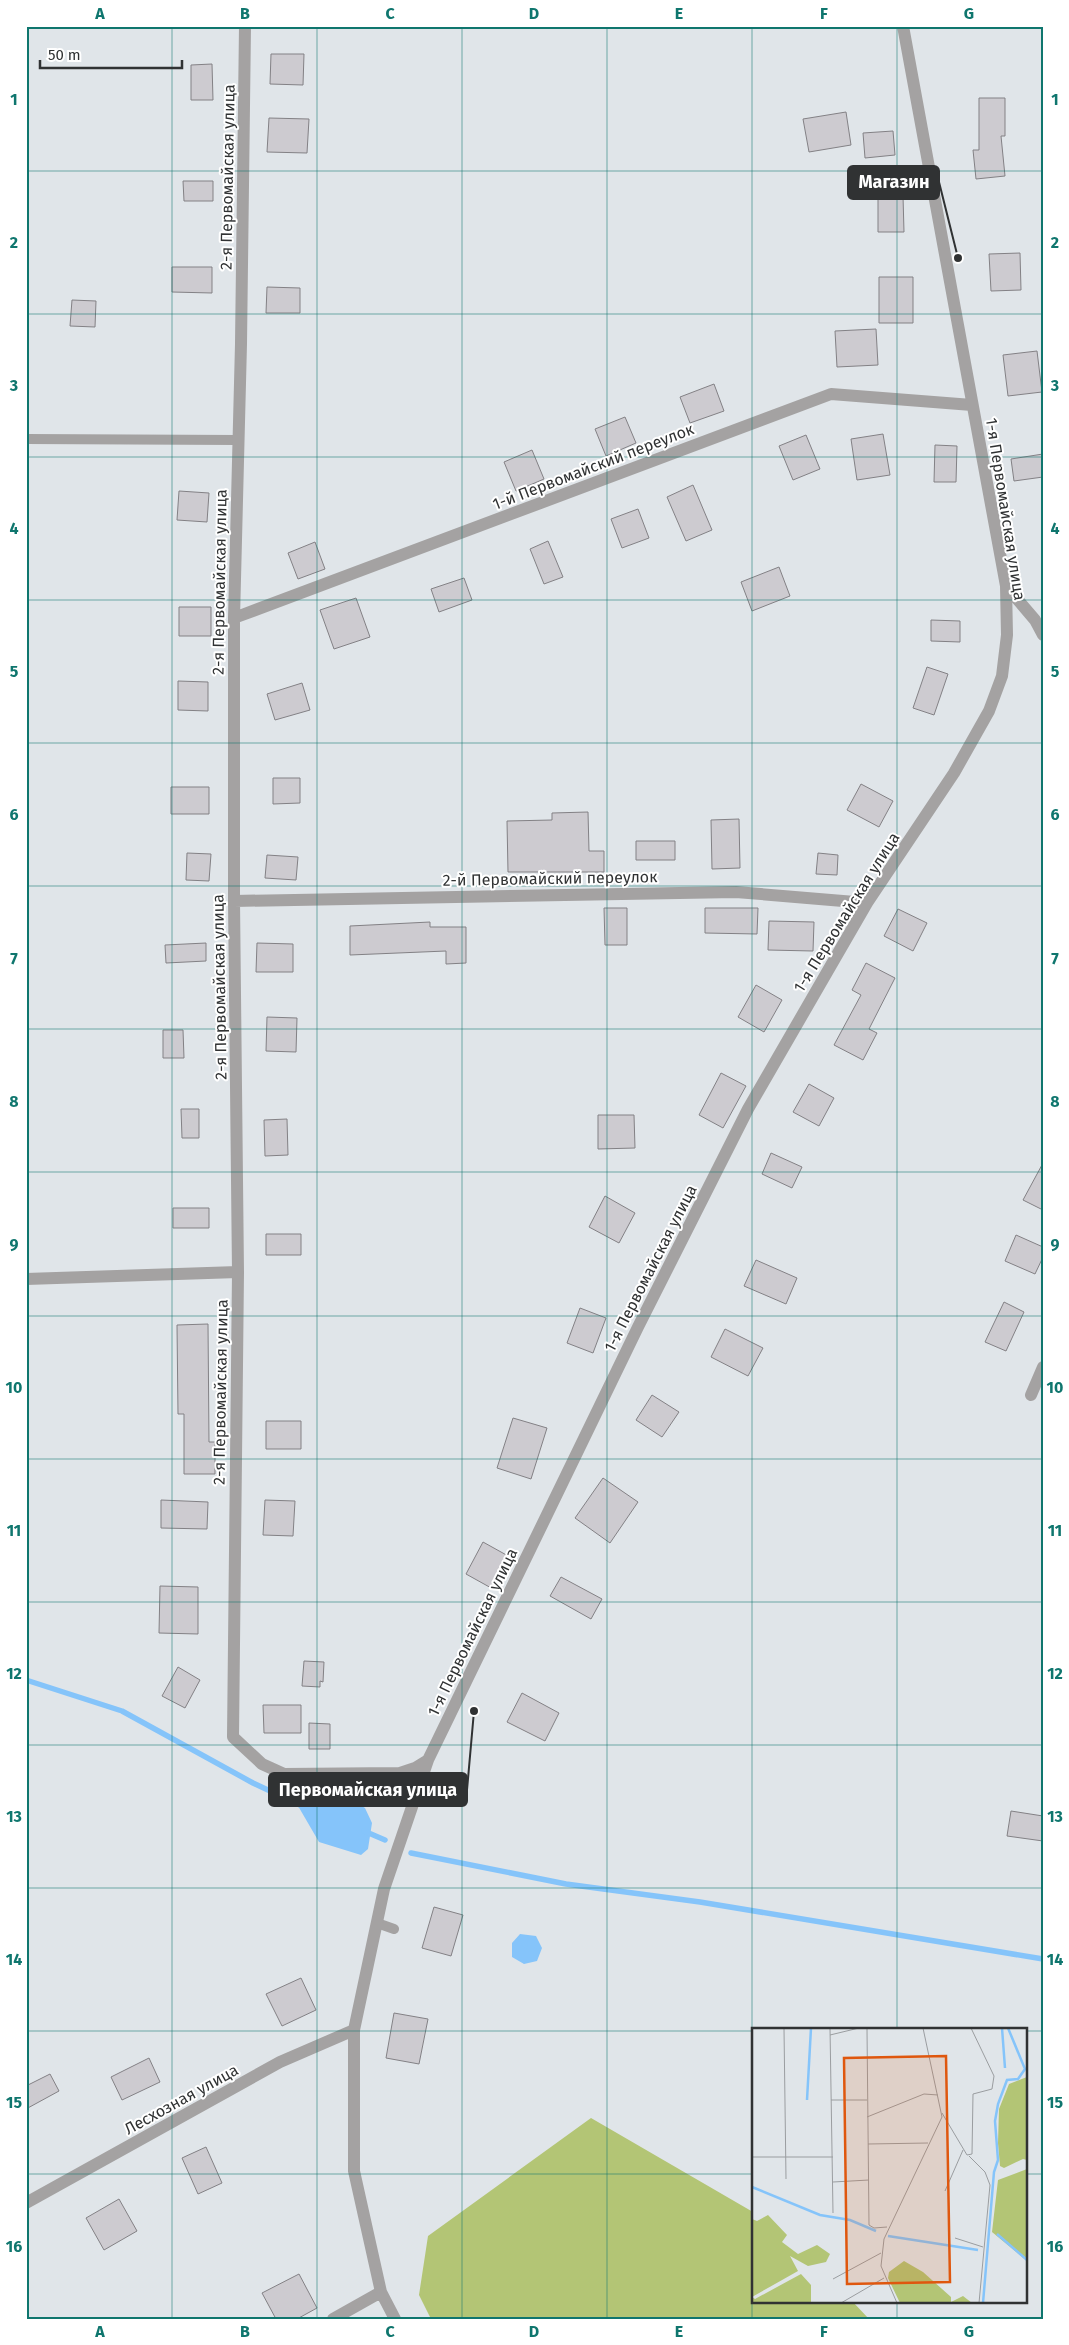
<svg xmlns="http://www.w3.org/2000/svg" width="1069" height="2345" font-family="'Fira Sans',sans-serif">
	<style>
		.green { fill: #b3c575 }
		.water { fill: #85c4fa }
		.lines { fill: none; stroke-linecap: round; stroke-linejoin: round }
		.stream { stroke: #85c4fa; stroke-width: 5.5 }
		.building { fill: #cdcbd0; stroke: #838185 }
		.lane { stroke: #a4a2a2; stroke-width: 10 }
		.street { stroke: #a4a2a2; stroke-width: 12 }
		.grid { fill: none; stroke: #0f766e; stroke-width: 1; stroke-opacity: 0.55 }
		.labels { text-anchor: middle; stroke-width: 4; stroke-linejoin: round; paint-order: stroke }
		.street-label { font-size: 16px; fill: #303233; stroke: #fff }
		.inset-river { fill: none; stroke: #85c4fa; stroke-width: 2.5 }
		.inset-road { fill: none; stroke: #9a9da0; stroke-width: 1 }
		.view { fill: #df570e; fill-opacity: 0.15; stroke: #df570e; stroke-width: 2.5 }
		.inset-edge { fill: none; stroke: #303233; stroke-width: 2.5 }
		.leader { fill: none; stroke: #303233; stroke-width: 2 }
		.callout-dot { fill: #303233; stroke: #fff; stroke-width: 2 }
		.callout { fill: #303233; stroke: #303233; stroke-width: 2 }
		.callout-label { font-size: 18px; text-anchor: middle; font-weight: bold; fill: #fff }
		.neatline { fill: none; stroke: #0f766e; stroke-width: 2 }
		.grid-label { font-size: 16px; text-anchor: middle; font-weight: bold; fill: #0f766e }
	</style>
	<rect width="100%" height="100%" fill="#e0e5e9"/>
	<path class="green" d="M591,2118L753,2212V2301H852L869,2319H431L419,2295L428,2236Z"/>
	<path class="water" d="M294,1799L324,1801L350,1799L365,1808L372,1823L368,1849L361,1855L319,1842Z
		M520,1934L536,1936L542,1948L537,1961L524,1964L512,1957V1943Z"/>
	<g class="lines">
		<path class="stream" d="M26,1680L122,1711L253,1783L302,1806
			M364,1831L385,1840
			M411,1853L566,1884L700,1902L1043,1959"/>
	</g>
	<path class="building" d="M271,54H304L303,85L270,84Z
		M212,64L213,100H191V65Z
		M979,98H1005V136H1001L1005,176L976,179L973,150H979Z
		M846,112L851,145L809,152L803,119Z
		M269,118L309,119L307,153L267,152Z
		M893,131L895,155L865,158L863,133Z
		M183,181H213V201H184Z
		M878,196H903L904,232H878Z
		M1020,253L1021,290L991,291L989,254Z
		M172,267H212V293L172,292Z
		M879,277H913V323H879Z
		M267,287L300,288V313H266Z
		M72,300L96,301L95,327L70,326Z
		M876,329L878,365L837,367L835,331Z
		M1037,351L1042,392L1008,396L1003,355Z
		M714,384L724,411L690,423L680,397Z
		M625,417L636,443L606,456L595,429Z
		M883,434L890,475L857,480L851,439Z
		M806,435L820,469L793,480L779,446Z
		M935,445L957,446L956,482H934Z
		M532,450L544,479L516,491L504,462Z
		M1043,454V477L1014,481L1011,459Z
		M693,485L712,530L686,541L667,497Z
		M179,491L209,493L207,522L177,520Z
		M638,509L649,538L622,548L611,519Z
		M548,541L563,577L544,584L530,549Z
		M315,542L325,569L298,579L288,553Z
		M779,567L790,596L752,611L741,582Z
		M464,578L472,600L439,612L431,589Z
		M356,598L370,637L334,649L320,610Z
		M179,607H211V636H179Z
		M931,620L960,621V642L931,641Z
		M927,667L948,674L934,715L913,708Z
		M178,681L208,682V711L178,710Z
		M302,683L310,710L275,720L267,694Z
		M273,778H300V803L273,804Z
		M861,784L893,801L879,827L847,810Z
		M171,787H209V814H171Z
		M588,812L589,851H604V872H508L507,821L552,820V813Z
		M739,819L740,868L712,869L711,820Z
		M636,841H675V860H636Z
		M187,853L211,854L209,881L186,880Z
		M818,853L838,855L837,875L816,874Z
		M267,855L298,857L296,880L265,878Z
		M604,908H627V945H605Z
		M705,908H758L757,934L705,933Z
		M898,909L927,923L913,951L884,936Z
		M769,921L814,922L813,951L768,950Z
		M430,922V927H466V963L446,964V951L350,955V926Z
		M206,943V961L166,963L165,945Z
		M257,943L293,944V972H256Z
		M866,963L895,978L869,1029L877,1033L863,1060L834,1045L861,995L852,990Z
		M756,985L782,1000L764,1032L738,1017Z
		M267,1017L297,1018L296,1052L266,1051Z
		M163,1030H183L184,1058H163Z
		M721,1073L746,1086L723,1128L699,1115Z
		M809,1084L834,1098L819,1126L793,1112Z
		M181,1109H199V1138H182Z
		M598,1115H634L635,1148L598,1149Z
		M287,1119L288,1155L265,1156L264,1120Z
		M771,1153L802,1167L792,1188L762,1174Z
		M1043,1163V1210L1023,1200Z
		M605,1196L635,1213L619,1243L589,1227Z
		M173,1208H209V1228H173Z
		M266,1234H301V1255H266Z
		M1016,1235L1043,1247V1257L1035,1274L1005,1261Z
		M756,1260L797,1278L786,1304L744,1286Z
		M1004,1302L1024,1312L1006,1351L985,1342Z
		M580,1308L606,1318L593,1353L567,1343Z
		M208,1324L209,1442H215V1474H184V1414H178L177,1325Z
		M725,1329L763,1348L748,1376L711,1357Z
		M652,1395L679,1412L662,1437L636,1420Z
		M513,1418L547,1428L531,1479L497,1468Z
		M266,1421H301V1449H266Z
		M603,1478L638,1502L610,1543L575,1518Z
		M161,1500L208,1502L207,1529L161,1528Z
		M265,1500L295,1501L293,1536L263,1535Z
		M483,1542L510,1557L493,1589L466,1574Z
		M561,1577L602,1599L591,1619L550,1596Z
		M160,1586L198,1587V1634L159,1633Z
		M304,1661L324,1662L323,1682L320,1681V1687L302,1686Z
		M178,1667L200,1680L185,1708L162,1696Z
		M522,1693L559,1713L545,1741L507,1722Z
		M263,1705H301V1733H264Z
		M309,1723L330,1724V1749H309Z
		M1011,1811L1043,1816V1841L1007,1836Z
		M434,1907L463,1915L451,1956L422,1948Z
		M301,1978L316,2010L282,2026L266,1994Z
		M394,2013L428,2019L419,2064L386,2058Z
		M149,2058L160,2082L122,2100L111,2077Z
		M50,2074L59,2091L26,2109V2086Z
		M206,2147L222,2183L198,2194L182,2158Z
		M119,2199L137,2231L104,2250L86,2218Z
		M299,2274L317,2308L297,2319H276L262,2293Z"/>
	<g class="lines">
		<path class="lane" d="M26,439L238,440
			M377,1923L394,1929"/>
		<path class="street" d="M245,26L241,344L234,618V901L238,1272L233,1737L262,1764L284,1774L400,1773L415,1768L428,1760
			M1006,586L1035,620L1043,635
			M234,618L831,394L972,405
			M234,901L736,892L867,903
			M26,1279L238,1272
			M1031,1395L1043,1367
			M26,2203L280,2062L354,2030
			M333,2319L381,2292
			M395,2319L381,2292L354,2171V2030L384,1889L428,1760L638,1327L748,1109L867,903L954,773L989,711L1002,676L1007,635L1006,586L903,26"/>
	</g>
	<path class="grid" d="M172,26V2319M317,26V2319M462,26V2319M607,26V2319M752,26V2319M897,26V2029M26,171H1043M26,314H1043M26,457H1043M26,600H1043M26,743H1043M26,886H1043M26,1029H1043M26,1172H1043M26,1316H1043M26,1459H1043M26,1602H1043M26,1745H1043M26,1888H1043M26,2031H753M1025,2031H1043M26,2174H753M1025,2174H1043M897,2301V2319"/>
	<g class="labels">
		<g class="street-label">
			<text transform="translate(227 177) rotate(-89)" y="6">2-я Первомайская улица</text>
			<text transform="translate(593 466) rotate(-21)" y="6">1-й Первомайский переулок</text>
			<text transform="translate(1006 509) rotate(81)" y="6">1-я Первомайская улица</text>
			<text transform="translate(219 582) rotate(-89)" y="6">2-я Первомайская улица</text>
			<text transform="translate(550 878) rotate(-1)" y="6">2-й Первомайский переулок</text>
			<text transform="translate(846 912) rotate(-58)" y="6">1-я Первомайская улица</text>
			<text transform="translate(219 987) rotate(-91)" y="6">2-я Первомайская улица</text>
			<text transform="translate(650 1268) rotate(-63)" y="6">1-я Первомайская улица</text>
			<text transform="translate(220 1392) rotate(-89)" y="6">2-я Первомайская улица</text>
			<text transform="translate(472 1632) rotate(-64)" y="6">1-я Первомайская улица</text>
			<text transform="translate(181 2099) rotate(-29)" y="6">Лесхозная улица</text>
		</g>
	</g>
	<g transform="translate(752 2028)">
		<rect width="275" height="275" fill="#e0e5e9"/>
		<path d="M275,49V132L271,131L252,140L248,138L246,115L247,81L257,56ZM275,141V233L240,204L246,152ZM16,187L35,207L30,214L46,226L65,217L78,226L74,234L56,238L38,228L46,243L0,269L3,271L49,246L59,257V275H0V191L5,193ZM152,233L171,244L199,269V274L211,268L220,275H148L136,250L137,244Z" fill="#b3c575"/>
		<path class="inset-river" d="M250,0L253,40M55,72L59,0M0,159L68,187L98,192L124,203M245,206L275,232M136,208L226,222M231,275L242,144L246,132L243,93L246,76L255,52L266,51L273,41L256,0"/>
		<path class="inset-road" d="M32,0L34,151M78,0L81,185M115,0L117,197L122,200L135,199M78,7L107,0M79,72H115M190,85L215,127L220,126L221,66L240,61L242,48L219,0M115,89L172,66L186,67M116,116L176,115M217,128L233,144L238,157L227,275M0,129H81M81,154L117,152M193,163L211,122M203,210L231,219M81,251L129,225M89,275L132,250M145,275L129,238L132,211L190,89L171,0"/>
		<path class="view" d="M194,28L198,254L95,256L92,30Z"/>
		<rect width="275" height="275" class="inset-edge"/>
	</g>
	<path class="leader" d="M958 258L939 182M474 1711L467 1790"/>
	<g class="callout-dot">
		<circle cx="958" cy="258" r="5"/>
		<circle cx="474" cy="1711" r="5"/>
	</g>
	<g class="callout">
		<rect x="848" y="166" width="91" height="33" rx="5"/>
		<rect x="269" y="1773" width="198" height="33" rx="5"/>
	</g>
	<g class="callout-label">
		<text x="894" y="188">Магазин</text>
		<text x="368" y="1796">Первомайская улица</text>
	</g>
	<rect width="1069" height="2345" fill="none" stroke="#ffffff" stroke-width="55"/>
	<path d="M40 60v8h142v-8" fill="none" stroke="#303233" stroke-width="2.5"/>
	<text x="48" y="60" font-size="15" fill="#303233" stroke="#ffffff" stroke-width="4" paint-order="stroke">50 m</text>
	<rect x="28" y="28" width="1014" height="2290" class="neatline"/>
	<g class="grid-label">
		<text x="100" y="19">A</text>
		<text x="245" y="19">B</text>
		<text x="390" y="19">C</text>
		<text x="534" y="19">D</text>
		<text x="679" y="19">E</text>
		<text x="824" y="19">F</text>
		<text x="969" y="19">G</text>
		<text x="14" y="105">1</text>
		<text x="1055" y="105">1</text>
		<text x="14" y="248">2</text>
		<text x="1055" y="248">2</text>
		<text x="14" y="391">3</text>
		<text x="1055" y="391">3</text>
		<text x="14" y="534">4</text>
		<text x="1055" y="534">4</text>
		<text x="14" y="677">5</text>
		<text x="1055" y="677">5</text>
		<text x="14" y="820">6</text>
		<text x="1055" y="820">6</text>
		<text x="14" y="964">7</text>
		<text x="1055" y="964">7</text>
		<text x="14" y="1107">8</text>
		<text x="1055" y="1107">8</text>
		<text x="14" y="1250">9</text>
		<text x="1055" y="1250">9</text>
		<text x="14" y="1393">10</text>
		<text x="1055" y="1393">10</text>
		<text x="14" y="1536">11</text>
		<text x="1055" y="1536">11</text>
		<text x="14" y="1679">12</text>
		<text x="1055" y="1679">12</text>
		<text x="14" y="1822">13</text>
		<text x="1055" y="1822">13</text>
		<text x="14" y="1965">14</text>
		<text x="1055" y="1965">14</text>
		<text x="14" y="2108">15</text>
		<text x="1055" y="2108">15</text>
		<text x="14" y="2252">16</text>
		<text x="1055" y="2252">16</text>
		<text x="100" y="2337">A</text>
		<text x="245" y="2337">B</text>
		<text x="390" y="2337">C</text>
		<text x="534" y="2337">D</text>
		<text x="679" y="2337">E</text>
		<text x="824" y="2337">F</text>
		<text x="969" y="2337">G</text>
	</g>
</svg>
